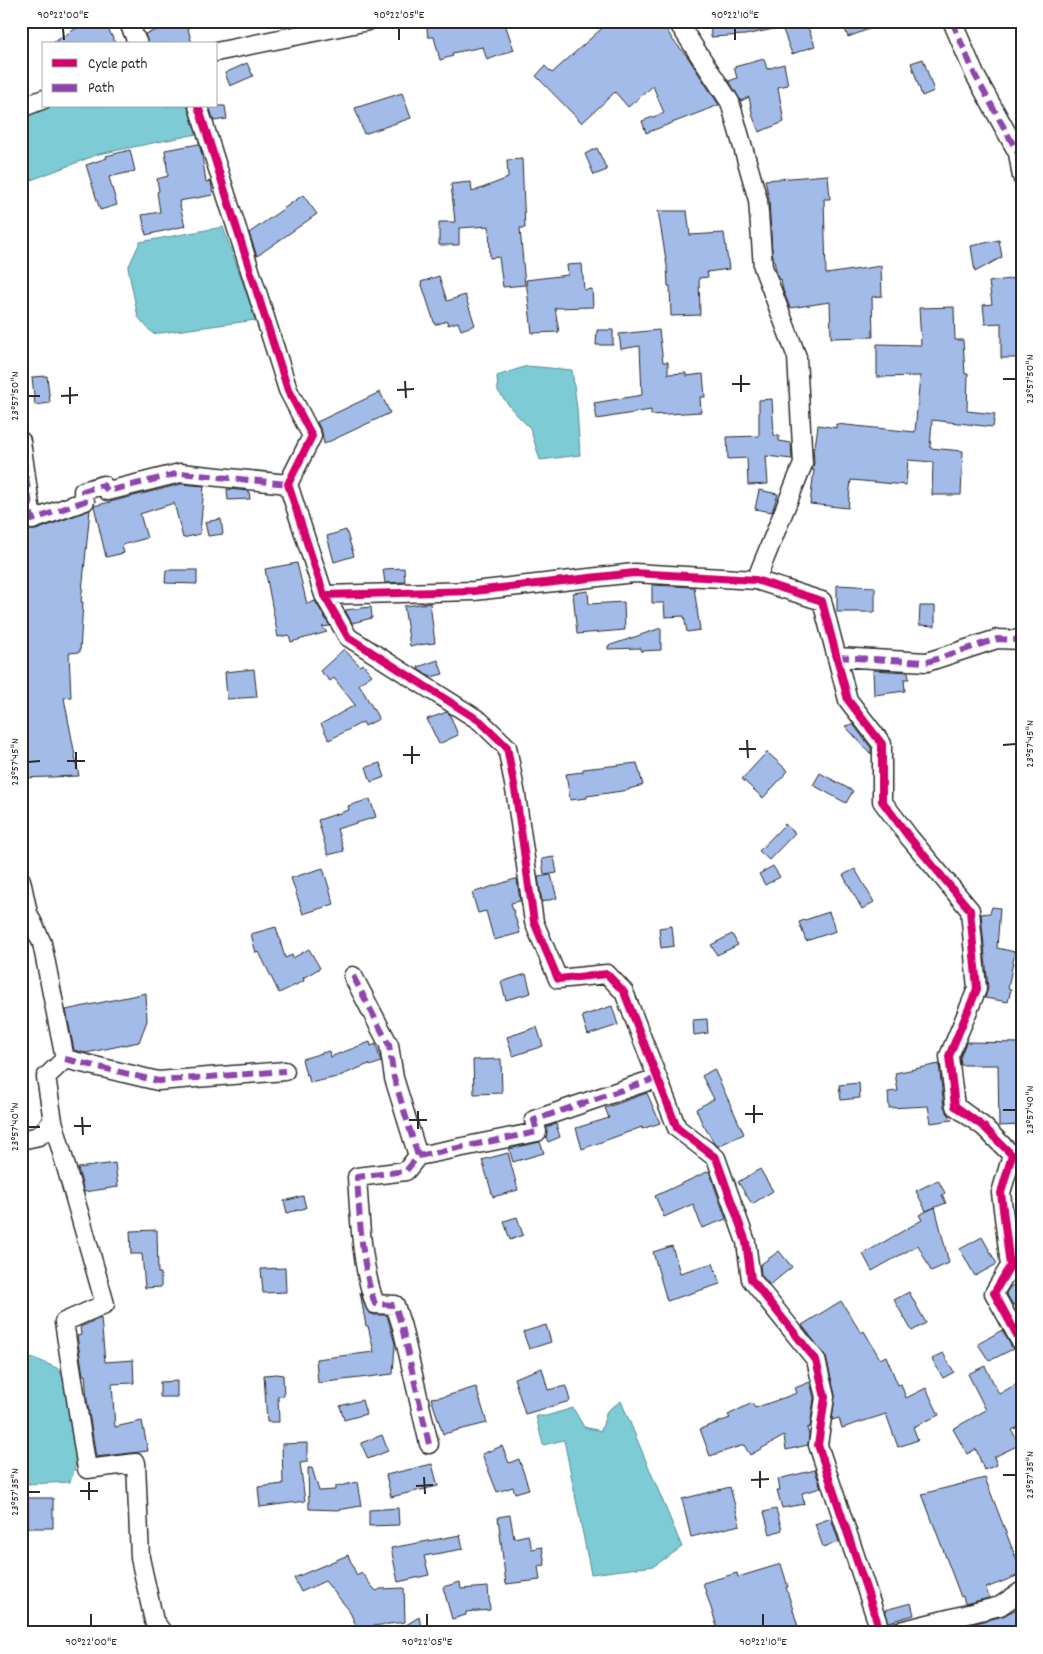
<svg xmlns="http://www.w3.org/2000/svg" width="1043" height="1654" font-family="Dekko,sans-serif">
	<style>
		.water { fill: #7bcbd5; stroke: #5b8b91 }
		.building { fill: #a2bbe8; stroke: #2b2b2b }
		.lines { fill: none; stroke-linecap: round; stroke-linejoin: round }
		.minor-casing { stroke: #2b2b2b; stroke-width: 21 }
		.minor { stroke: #fff; stroke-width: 18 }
		.quiet { stroke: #8e44ad; stroke-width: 6; stroke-dasharray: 12 6; stroke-linecap: butt }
		.cycleway-casing { stroke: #fff; stroke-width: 11 }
		.cycleway { stroke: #d6006c; stroke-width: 8 }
		.ticks { fill: none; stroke: #2b2b2b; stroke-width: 2 }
		.neatline { fill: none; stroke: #2b2b2b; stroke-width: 2 }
		.ticks-label { font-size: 12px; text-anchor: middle; fill: #2b2b2b }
	</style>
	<rect width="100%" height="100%" fill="#fff"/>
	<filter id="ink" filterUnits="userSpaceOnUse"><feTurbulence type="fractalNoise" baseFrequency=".02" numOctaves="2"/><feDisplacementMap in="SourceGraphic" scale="10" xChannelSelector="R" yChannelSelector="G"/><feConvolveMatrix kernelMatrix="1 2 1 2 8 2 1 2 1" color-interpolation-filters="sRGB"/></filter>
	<g filter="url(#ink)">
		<path class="water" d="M44,106H187L197,134L99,154L21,184V112Z
			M223,227L256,320L153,334L138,317L128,268L140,242Z
			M527,366L572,370L577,408L580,455L540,460L530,428L514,412L498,391L497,376Z
			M34,1358L59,1369L72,1398L78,1458L70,1482L27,1484L21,1483V1362Z
			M621,1401L682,1547L654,1566L591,1574L564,1440L543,1445L536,1416H546L573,1408L584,1427L601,1431L607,1411Z"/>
		<path class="building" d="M88,21H104L116,44H51Z
			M186,21L192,44H148L145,34Z
			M426,21H504L514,50L487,60L483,47L452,53L453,56L440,60L434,37H428Z
			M610,21H662L672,39L687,56L719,105L646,133L642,121L664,113L653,86L628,107L615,92L582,123L536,76L545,66L552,73Z
			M710,21H782L783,27L745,35L711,37Z
			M842,21H888V22L848,37Z
			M806,22L815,46L792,54L783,30Z
			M764,59L767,69L784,64L788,85L778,87L784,122L759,132L753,117L749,97L741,101L729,81L737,78L734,67Z
			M923,59L934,91L922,96L911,63Z
			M247,63L253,76L230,86L225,73Z
			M402,93L411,118L364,134L355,108Z
			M209,106H225L227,119L214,121Z
			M199,144L202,155L206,182L211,181L213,195L179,201L185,226L146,235L142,215L160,212L157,192L159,191L157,179L168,176L165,150Z
			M597,148L607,170L594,175L585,154Z
			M130,150L135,171L109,177L117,205L100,210L86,165L107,158L106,156Z
			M522,159L525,228H520L525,285L503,287L499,257L490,258L489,226L459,228V245H439V222H455L451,184L471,182L472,192L508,178L507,160Z
			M828,175L830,199H824L826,274L881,266L882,296L872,297L873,337L831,338L830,302L790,308L783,290L781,279L779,280L777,275L772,251L769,199L765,180Z
			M303,195L317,214L257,256L249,233Z
			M658,211H687L690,235L724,233L729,269L707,272L708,277L699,278L700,315L671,316L670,286H668L667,266Z
			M999,240L1002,257L975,272L971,246Z
			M582,264L584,290L592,289L593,307L555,308L559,332L532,333L526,280L568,275L567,265Z
			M439,276L447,301L465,295L475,325L461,330L458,322L448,325L447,321L435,325L421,282Z
			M1022,277V358H1001V323L985,324L983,305L992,304L989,282Z
			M954,307L955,340H963L965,374H968L967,411L995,414L993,427L932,420L930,448L963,451L961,495H932L933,462L908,460L906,485L851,480L848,508L810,504L814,470H812L814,463L813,446L815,447L818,425L836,428V424L915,432L920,376L877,377V344L921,345L919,308Z
			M597,330H613V345H596Z
			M659,330L663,362H668V374L686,373V376L703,374L705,397H700L701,412L651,415V410L597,419L594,403L642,395L640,346L621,349L619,334Z
			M47,376L50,403L35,405L32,377Z
			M380,392L390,413L324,444L322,432L317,422Z
			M772,399L774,435L779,436V441L791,443L792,459L766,456L768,484L748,485L747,458L728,459L727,437L759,436V400Z
			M181,484L204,486L200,534L183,538L174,503L140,514L147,538L122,545L124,553L106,557L94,506Z
			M227,489L249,491L250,499L228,500Z
			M759,490L778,494L772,512L755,509Z
			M90,510L81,602H83L80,652L69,653L71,697L64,698L79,776L21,778V527L23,526L30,530H36Z
			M221,519L223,534L208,536L205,522Z
			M346,530L354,556L334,562L327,536Z
			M297,563L307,604L315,601L330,626L322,627L327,632L291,642L289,635L278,637L265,569Z
			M404,568L405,582L385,583L383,569Z
			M166,570H197V584L165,583Z
			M652,585L694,587L700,630L687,632L684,616L665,617L664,603H652Z
			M837,585L875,587V612H837Z
			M588,591L589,604L624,602L625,630L577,634L573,593Z
			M430,603L435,643L410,646L404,606Z
			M920,606H935V626L919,625Z
			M371,607L372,618L352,623L345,610Z
			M661,628V650L641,651V648L608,649V646Z
			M344,649L360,666L363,664L372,675L359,684L379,719L365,726L363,722L329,740L321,724L355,705L334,678L330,681L320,671Z
			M438,660L443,674L431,677L419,670L418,667Z
			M254,669L257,697L227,699L225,672Z
			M873,670L908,672L909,679H904L905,691L874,695Z
			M447,712L450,715L458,735L439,744L427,719Z
			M853,724L871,748V754L845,726Z
			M767,752L788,771L763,798L742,779Z
			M380,763L385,777L371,782L366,767Z
			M637,763L643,785L629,789V790L587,796V798L570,800L566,774L583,772V769Z
			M820,773L853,791L846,803L813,785Z
			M370,799L376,817L337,829L344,851L328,855L318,820L349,810L348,806Z
			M785,824L795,833L769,860L759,851Z
			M554,857L557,873L544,875L542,859Z
			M773,866L780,877L765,885L759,874Z
			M323,868L334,904L303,914L291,878Z
			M855,869L874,902L862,909L843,875Z
			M551,875L557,898L542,902L538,877Z
			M515,879H517L520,901L511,903L520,933L494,940L486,911L478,913L472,893Z
			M992,907L1000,908L997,948L1015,952L1008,988L1011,989L1008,1002L985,998L988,988L981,914L990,913Z
			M829,912L836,931L806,941L799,922Z
			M672,926L674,946L661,948L659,928Z
			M276,927L285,958L292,955L293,958L309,949L320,968L303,978L304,981L279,993L259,952L256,953L251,934Z
			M732,934L738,945L717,955L711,945Z
			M526,974L531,993L506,1000L501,982Z
			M146,993L147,1021L139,1042L86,1053L74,1050L66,1010Z
			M612,1006L618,1025L588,1035L582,1016Z
			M707,1019L708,1033L694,1035L693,1020Z
			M537,1027L543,1046L513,1056L507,1037Z
			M370,1042L371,1046L376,1044L381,1062L370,1066L369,1064L337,1077L310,1083L308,1074L306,1075L302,1059L329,1051L330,1057Z
			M966,1042L1022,1043V1125L999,1126L998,1065H961L960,1058Z
			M501,1059L502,1093L474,1094L473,1060Z
			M939,1064L944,1107L952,1120L931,1123L928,1106L889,1108L888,1092L898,1091L895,1073Z
			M714,1069L744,1134L718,1146L715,1144L702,1123L696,1109L714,1099L702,1076Z
			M859,1083L860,1098L841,1100L839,1085Z
			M647,1093L660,1123L642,1129V1127L582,1149L576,1128L609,1118L605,1108Z
			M556,1124L560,1137L548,1142L546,1137L547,1127Z
			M540,1142L544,1153L513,1162L509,1149Z
			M508,1153L518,1190L493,1197L482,1160Z
			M115,1163L118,1187L84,1192L78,1168Z
			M760,1169L773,1191L752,1204L738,1182Z
			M709,1171L726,1219L702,1228L693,1204L664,1217L655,1196Z
			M938,1180L945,1193L942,1195L946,1203L926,1211L916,1191Z
			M303,1196L306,1208L287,1213L284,1201Z
			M935,1207L949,1263L931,1271L918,1245L872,1271L863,1254L922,1220L919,1215Z
			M517,1217L523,1235L510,1240L504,1221Z
			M157,1230L158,1273H161V1287L145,1288L142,1254H131L130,1231Z
			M982,1237L997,1264L975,1276L960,1249Z
			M672,1246L680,1273L713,1263L720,1284L667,1301L653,1252Z
			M779,1251L792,1267L770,1285L761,1275L760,1265Z
			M285,1268L286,1292L263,1293L261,1269Z
			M1022,1280V1300L1013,1305L1006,1293L1010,1287Z
			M360,1292L368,1312L374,1315H387L395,1344L393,1374L318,1383L316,1359L374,1352L368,1326H366Z
			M909,1292L926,1323L912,1331L894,1300Z
			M841,1301L861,1333L864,1331L880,1359L886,1356L898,1385L901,1384L906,1398L926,1388L939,1415L913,1427L918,1440L898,1447L886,1414L842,1428L839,1418L832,1420L835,1395L826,1357L802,1325Z
			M101,1318L105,1362L133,1360L134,1383L112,1384L115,1427L142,1421L148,1451L96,1457L87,1400L85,1375H83L77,1336L81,1335L80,1327Z
			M546,1325L551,1342L529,1349L523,1332Z
			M1002,1330L1013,1349L989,1361L978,1344Z
			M943,1353L954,1372L943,1378L932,1359Z
			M985,1366L999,1394L1022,1381V1425L1012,1430L1019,1445L994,1457L997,1465L984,1470L976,1449L967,1454L953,1429L986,1410L968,1374Z
			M542,1368L548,1390L566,1386L570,1401L525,1414L514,1378Z
			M277,1374L283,1375L284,1396H278L279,1422H267L264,1375Z
			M177,1381V1397H160V1382Z
			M810,1382L814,1398L810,1427L807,1428L809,1435L808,1445L786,1450L784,1436L750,1455L744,1445L710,1456L700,1429L730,1418L728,1415L752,1403L755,1408L797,1393L795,1388Z
			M476,1387L487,1423L443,1434L431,1398L446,1396Z
			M362,1400L366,1414L344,1420L340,1406Z
			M382,1435L388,1451L368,1459L361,1443Z
			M307,1443V1462L300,1463L305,1501L260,1507L258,1487L283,1484L282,1444Z
			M502,1446L509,1463L519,1459L529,1489L515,1493L513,1487L497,1492L482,1454Z
			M432,1464L438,1486L391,1497L386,1475Z
			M308,1468H312L319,1491L335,1490V1487L357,1482L361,1506L338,1510L309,1509Z
			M815,1470L821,1488L802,1493L804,1504L782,1508L777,1490H780L778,1479Z
			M985,1478L1022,1574L986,1588L989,1598L965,1604L963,1596L961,1597L922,1494Z
			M730,1487L740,1525L691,1537L682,1499Z
			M28,1498H53V1528H28Z
			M398,1508L399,1525L369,1526V1510Z
			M776,1509L782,1530L770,1534L764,1512Z
			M510,1515L514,1538L528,1535L532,1549L542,1547L545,1565L538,1566L540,1580L506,1584L498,1517Z
			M831,1518L839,1542L823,1547L815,1524Z
			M460,1535L463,1549L424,1556L429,1575L398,1582L391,1548Z
			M348,1555L357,1576L361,1572L374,1589L377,1591L380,1589L404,1588L405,1622L357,1628L349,1610L325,1581L301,1592L294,1578Z
			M781,1564L788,1587H786L800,1633H719L703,1583L737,1573L738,1577Z
			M460,1582L461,1589L488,1587L490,1610L466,1612V1615L452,1619L443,1587Z
			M911,1603L914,1615L889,1622L885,1610Z
			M1022,1606V1633H974L972,1624L1003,1616Z
			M419,1617L422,1633H393Z"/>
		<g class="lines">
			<defs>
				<path id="minor" d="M128,21L138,44
					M677,21L730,102L758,200L763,267L797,357L803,464L756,580
					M952,21L975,75L1018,153L1022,177
					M216,52L368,21
					M198,106L288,390L312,436L288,484L324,595L348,637L480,721L507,747L516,795L534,922L558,979L607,974L624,992L677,1128L716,1158L746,1242L751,1279L816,1360L825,1397L818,1445L881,1633
					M21,108L44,99
					M21,441L32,520L85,501L83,491L103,485L108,491L180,473L288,484
					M324,595L474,591L634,573L756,580L822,601L848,700L882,744V801L909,837L970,910L977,989L949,1056L955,1106L984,1127L1012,1155L1001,1193L1010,1266L994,1293L1022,1344
					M837,657L927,662L997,639L1022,640
					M21,880L28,913L42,943L65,1059L46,1077L53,1121L105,1304L64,1322L87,1469L136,1463L140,1558L154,1621L163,1633
					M353,976L389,1045L394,1078L418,1156
					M65,1059L158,1081L285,1071
					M21,1140L39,1136L53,1121
					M429,1444L402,1327L395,1305L375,1304C361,1264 360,1220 357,1177L406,1171L418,1156L537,1132L534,1120L657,1078
					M892,1633L1000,1606L1022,1591"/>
			</defs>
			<use href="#minor" class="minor-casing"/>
			<use href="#minor" class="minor"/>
			<path class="quiet" d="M952,21L975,75L1018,153L1022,177
				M21,441L32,520L85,501L83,491L103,485L108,491L180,473L288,484
				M837,657L927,662L997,639L1022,640
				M353,976L389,1045L394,1078L418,1156
				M65,1059L158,1081L285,1071
				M429,1444L402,1327L395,1305L375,1304C361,1264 360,1220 357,1177L406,1171L418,1156L537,1132L534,1120L657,1078"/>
			<defs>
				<path id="cycleway" d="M198,106L288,390L312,436L288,484L324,595L348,637L480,721L507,747L516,795L534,922L558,979L607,974L624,992L677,1128L716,1158L746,1242L751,1279L816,1360L825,1397L818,1445L881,1633
					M324,595L474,591L634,573L756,580L822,601L848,700L882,744V801L909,837L970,910L977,989L949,1056L955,1106L984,1127L1012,1155L1001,1193L1010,1266L994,1293L1022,1344"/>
			</defs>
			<use href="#cycleway" class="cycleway-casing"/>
			<use href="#cycleway" class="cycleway"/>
		</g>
	</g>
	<path class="ticks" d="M63,28L64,40M399,28V40M735,28V40M741,375V392M1003,379H1016M405,381L406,398M732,384H750M70,387V404M397,390L414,389M28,396H40M61,396L78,395M747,740L748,758M1003,745L1016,744M412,746V764M739,749H756M76,752V769M403,755H420M67,761H85M28,762L40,761M754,1105V1123M1003,1110H1016M418,1111V1129M745,1114H763M82,1117L83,1135M409,1120H427M74,1126H91M28,1127H40M760,1471V1488M1003,1475H1016M424,1477L425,1494M751,1480L769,1479M89,1482V1500M416,1486L433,1485M80,1491H98M28,1492H40M91,1614V1626M427,1614V1626M763,1614V1626"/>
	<rect width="1043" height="1654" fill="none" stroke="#fff" stroke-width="55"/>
	<rect x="42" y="42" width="175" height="65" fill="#ffffff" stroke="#aaaaaa"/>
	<rect x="52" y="59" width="25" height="8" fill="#d6006c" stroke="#aaaaaa"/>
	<text x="88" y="68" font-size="15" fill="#2b2b2b">Cycle path</text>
	<rect x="52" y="84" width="25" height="8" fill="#8e44ad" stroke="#aaaaaa"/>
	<text x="88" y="92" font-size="15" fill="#2b2b2b">Path</text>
	<rect x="28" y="28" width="988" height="1598" class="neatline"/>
	<g class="ticks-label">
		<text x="63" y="18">90°22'00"E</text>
		<text x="399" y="18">90°22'05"E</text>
		<text x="735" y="18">90°22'10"E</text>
		<text transform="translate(1029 379) rotate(-90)" y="4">23°57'50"N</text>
		<text transform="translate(14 396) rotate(-90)" y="4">23°57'50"N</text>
		<text transform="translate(1029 744) rotate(-90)" y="4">23°57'45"N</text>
		<text transform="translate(14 762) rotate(-90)" y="4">23°57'45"N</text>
		<text transform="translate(1029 1110) rotate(-90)" y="4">23°57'40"N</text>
		<text transform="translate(14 1127) rotate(-90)" y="4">23°57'40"N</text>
		<text transform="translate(1029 1475) rotate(-90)" y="4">23°57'35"N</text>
		<text transform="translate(14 1492) rotate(-90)" y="4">23°57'35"N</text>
		<text x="91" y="1645">90°22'00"E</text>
		<text x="427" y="1645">90°22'05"E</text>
		<text x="763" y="1645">90°22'10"E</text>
	</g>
</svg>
